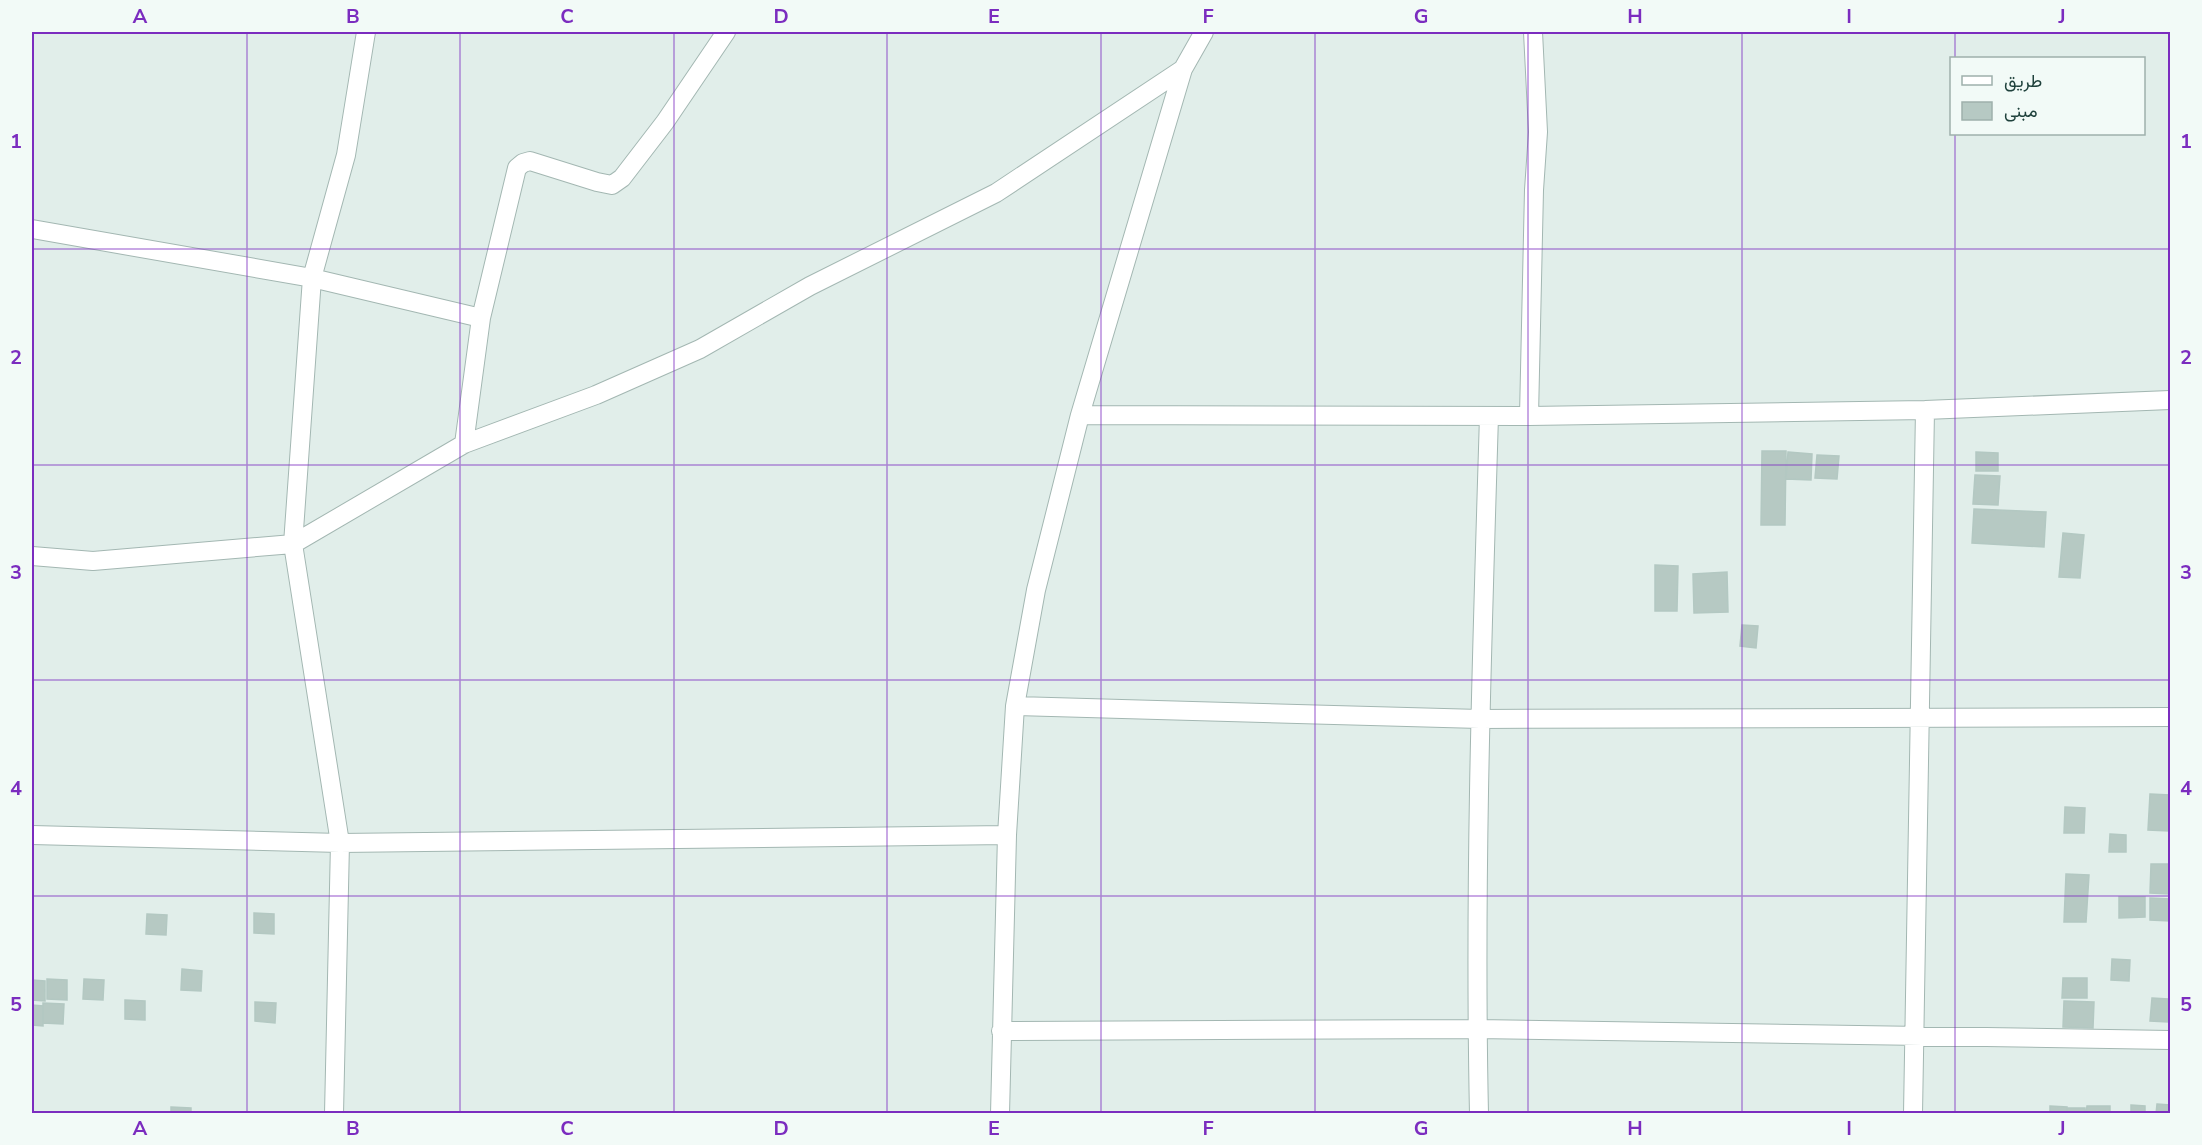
<svg xmlns="http://www.w3.org/2000/svg" width="2202" height="1145" font-family="'Nunito Sans',Vazirmatn,sans-serif">
	<style>
		.building { fill: #b6c9c3; stroke: #b3c8c2; stroke-width: 1.5 }
		.lines { fill: none; stroke-linecap: round; stroke-linejoin: round }
		.minor-casing { stroke: #a3b7b2; stroke-width: 20 }
		.minor { stroke: #fff; stroke-width: 18 }
		.grid { fill: none; stroke: #7b2cbf; stroke-width: 1.5; stroke-opacity: 0.55 }
		.neatline { fill: none; stroke: #7b2cbf; stroke-width: 2 }
		.grid-label { font-size: 20px; text-anchor: middle; font-weight: bold; fill: #7b2cbf }
	</style>
	<rect width="100%" height="100%" fill="#e1eeea"/>
	<path class="building" d="M1762,451H1786L1785,525H1761Z
		M1788,452L1812,454L1811,480L1786,479Z
		M1976,452L1998,453V471H1976Z
		M1817,455L1839,456L1837,479L1815,478Z
		M1975,475L2000,476L1998,505L1973,504Z
		M1974,509L2046,512L2044,547L1972,543Z
		M2063,533L2084,535L2080,578L2059,577Z
		M1655,565L1678,566L1677,611H1655Z
		M1727,572L1728,612L1694,613L1693,574Z
		M1742,625L1758,626L1756,648L1740,646Z
		M2150,794L2170,795L2169,831L2148,830Z
		M2065,807L2085,808L2084,833H2064Z
		M2110,834L2126,835V852H2109Z
		M2151,864H2170V894L2150,893Z
		M2066,874L2089,875L2086,922H2064Z
		M2119,897H2145V917L2119,918Z
		M2150,898L2170,899V921L2150,920Z
		M254,913L274,914V934L254,933Z
		M147,914L167,915L166,935L146,934Z
		M2112,959L2130,960L2129,981L2111,980Z
		M182,969L202,971L201,991L181,990Z
		M2063,978H2087V998H2062Z
		M47,979L67,980V1000L47,999Z
		M84,979L104,980L103,1000L83,999Z
		M32,980L45,981V1001L32,1000Z
		M2152,998L2168,999V1022L2150,1021Z
		M125,1000L145,1001V1020L125,1019Z
		M2064,1001L2094,1002L2093,1028L2063,1027Z
		M255,1002L276,1003L275,1023L255,1021Z
		M43,1003L64,1004L63,1024L43,1023Z
		M32,1005L43,1006V1026L32,1025Z
		M2157,1104L2170,1105V1114H2156Z
		M2131,1105L2145,1106V1114H2131Z
		M2050,1106L2067,1107L2066,1114H2050Z
		M2087,1106H2110V1114H2086Z
		M171,1107L191,1108V1114H171Z
		M2067,1108H2085V1114H2067Z"/>
	<g class="lines">
		<defs>
			<path id="minor" d="M32,229L312,278L481,318
				M1080,415L1529,416L1925,410L2170,400
				M1529,416L1534,190L1538,132L1533,32
				M464,444L481,318L517,168L523,163L530,161L597,182L612,185L622,178L665,122L726,32
				M32,556L93,561L293,544L464,444L596,395L700,349L810,286L996,193L1183,69
				M1015,706L1480,719L2170,717
				M32,835L340,843L1007,835
				M1001,1031L1477,1029L2170,1040
				M334,1114L340,843L293,544L312,278L346,155L366,32
				M1000,1114L1007,835L1015,706L1036,590L1080,415L1183,69L1204,32
				M1479,1114C1474,881 1482,648 1489,416
				M1913,1114L1925,410"/>
		</defs>
		<use href="#minor" class="minor-casing"/>
		<use href="#minor" class="minor"/>
	</g>
	<path class="grid" d="M247,32V1114M460,32V1114M674,32V1114M887,32V1114M1101,32V1114M1315,32V1114M1528,32V1114M1742,32V1114M1955,32V58M1955,134V1114M32,249H2170M32,465H2170M32,680H2170M32,896H2170"/>
	<rect width="2202" height="1145" fill="none" stroke="#f2faf7" stroke-width="66"/>
	<rect x="1950" y="57" width="195" height="78" fill="#f2faf7" stroke="#9eb0ac" stroke-width="1.5"/>
	<rect x="1962" y="76" width="30" height="9" fill="#ffffff" stroke="#9eb0ac" stroke-width="1.5"/>
	<text x="2004" y="87" font-size="18" fill="#1f413c">طريق</text>
	<rect x="1962" y="102" width="30" height="18" fill="#b6c9c3" stroke="#9eb0ac" stroke-width="1.5"/>
	<text x="2004" y="117" font-size="18" fill="#1f413c">مبنى</text>
	<rect x="33" y="33" width="2136" height="1079" class="neatline"/>
	<g class="grid-label">
		<text x="140" y="23">A</text>
		<text x="353" y="23">B</text>
		<text x="567" y="23">C</text>
		<text x="781" y="23">D</text>
		<text x="994" y="23">E</text>
		<text x="1208" y="23">F</text>
		<text x="1421" y="23">G</text>
		<text x="1635" y="23">H</text>
		<text x="1849" y="23">I</text>
		<text x="2062" y="23">J</text>
		<text x="16" y="148">1</text>
		<text x="2186" y="148">1</text>
		<text x="16" y="364">2</text>
		<text x="2186" y="364">2</text>
		<text x="16" y="579">3</text>
		<text x="2186" y="579">3</text>
		<text x="16" y="795">4</text>
		<text x="2186" y="795">4</text>
		<text x="16" y="1011">5</text>
		<text x="2186" y="1011">5</text>
		<text x="140" y="1135">A</text>
		<text x="353" y="1135">B</text>
		<text x="567" y="1135">C</text>
		<text x="781" y="1135">D</text>
		<text x="994" y="1135">E</text>
		<text x="1208" y="1135">F</text>
		<text x="1421" y="1135">G</text>
		<text x="1635" y="1135">H</text>
		<text x="1849" y="1135">I</text>
		<text x="2062" y="1135">J</text>
	</g>
</svg>
